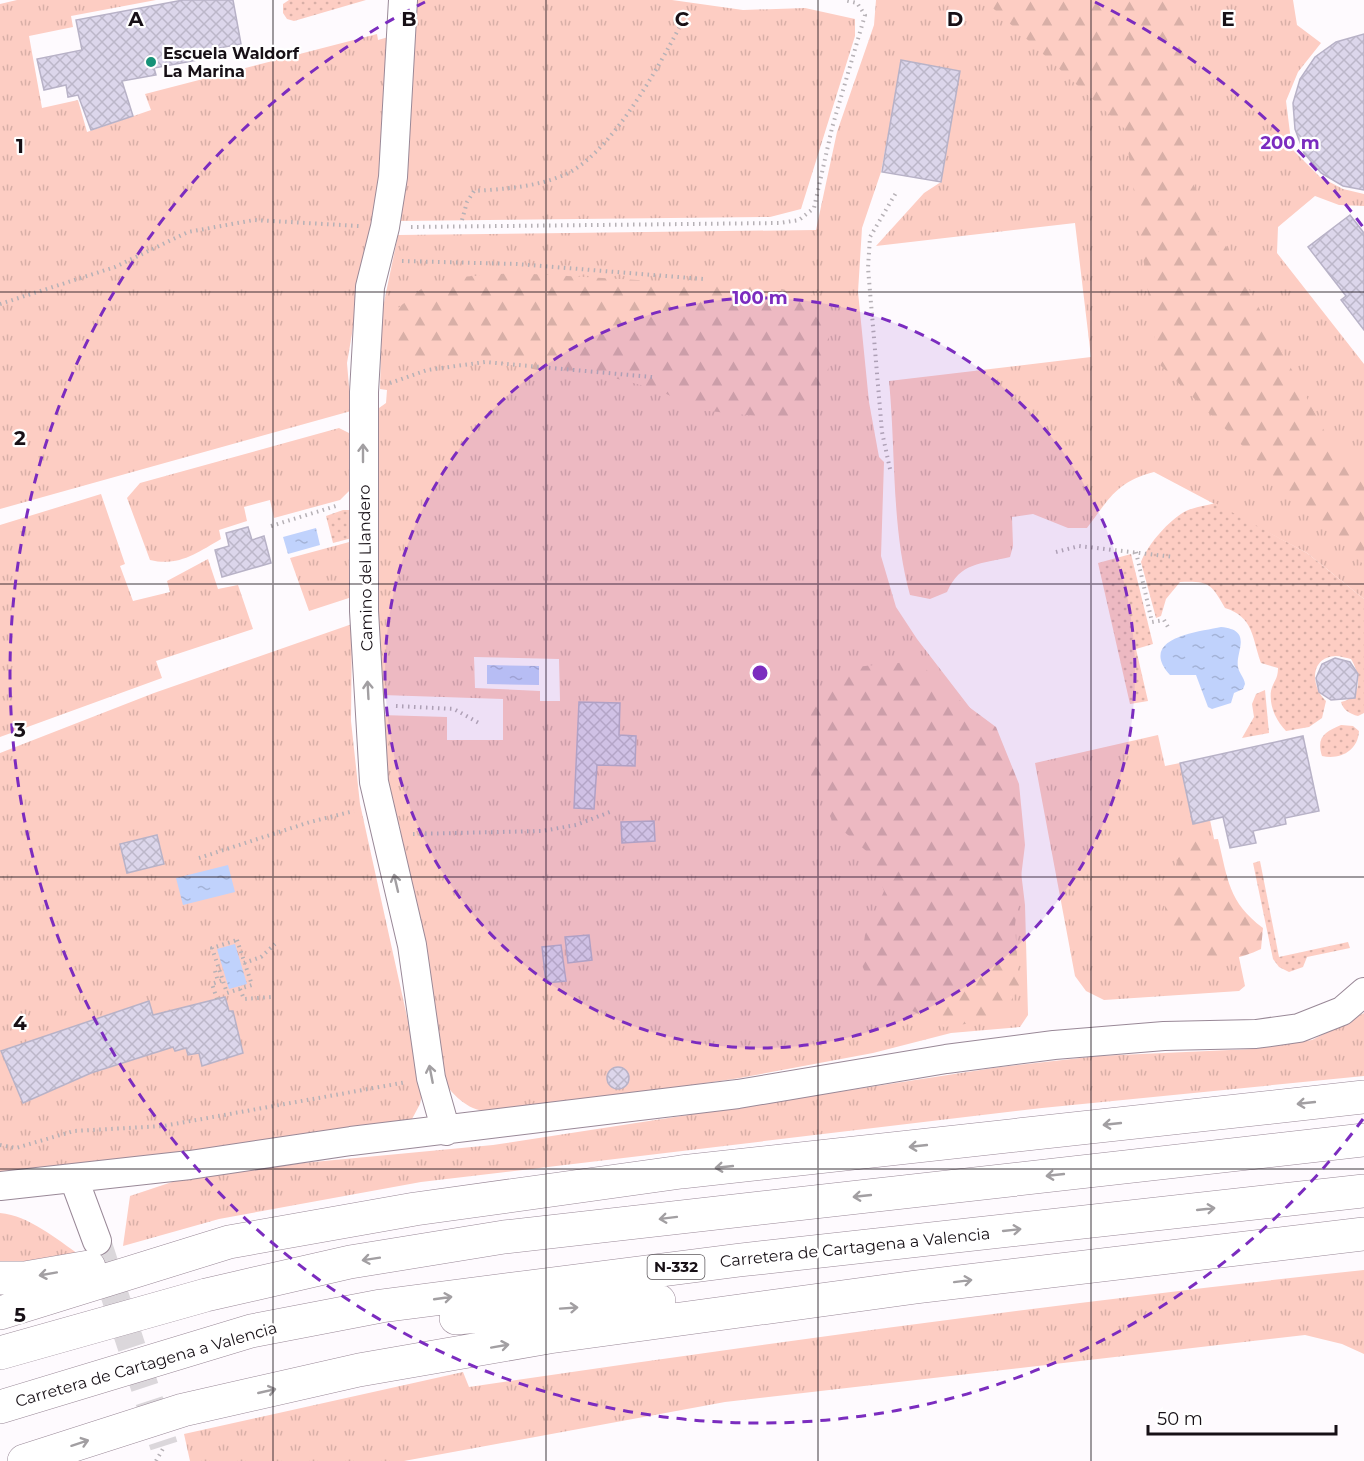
<svg xmlns="http://www.w3.org/2000/svg" width="1364" height="1461" font-family="Montserrat,sans-serif">
	<style>
		.grass { fill: url(#grass-tufts); fill-rule: evenodd }
		.forest { fill: url(#forest-firs) }
		.park { fill: url(#park-dots) }
		.water { fill: url(#water-ripples) }
		.building { fill: url(#building-cross-hatch); stroke: #b8b2c7; stroke-width: 1.5 }
		.lines { fill: none; stroke-linecap: round; stroke-linejoin: round }
		.minor-tunnel { stroke: #dbd7db; stroke-width: 28; stroke-dasharray: 28 14; stroke-linecap: butt }
		.minor-casing { stroke: #998897; stroke-width: 30 }
		.trunk-casing { stroke: #998897; stroke-width: 34 }
		.path { stroke: #b6b1b6; stroke-width: 4; stroke-dasharray: 1.5 4.5; stroke-linecap: butt }
		.minor { stroke: #fff; stroke-width: 28 }
		.trunk { stroke: #fff; stroke-width: 33 }
		.oneway { stroke: #a29fa2 }
		.grid { fill: none; stroke: #171016; stroke-width: 1.5; stroke-opacity: 0.55 }
		.ring { fill: none; stroke: #7b2cbf; stroke-width: 3; stroke-dasharray: 10 8 }
		.poi-dot { fill: #169278; stroke: #fff; stroke-width: 2 }
		.labels { text-anchor: middle; stroke-width: 4.5; stroke-linejoin: round; paint-order: stroke }
		.shield { fill: #fff; stroke: #5d585c; stroke-width: 1.5 }
		.shield-label { font-size: 15px; font-weight: bold; fill: #171016 }
		.poi-label { font-size: 16px; font-weight: bold; fill: #171016; stroke: #fff; text-anchor: start }
		.street-label { font-size: 16px; fill: #171016; stroke: #fff }
		.grid-label { font-size: 20px; text-anchor: middle; font-weight: bold; fill: #171016; stroke: #fff; stroke-width: 4.5; stroke-linejoin: round; paint-order: stroke }
		.centre { fill: #7b2cbf; stroke: #fff; stroke-width: 3 }
		.ring-label { font-size: 18px; text-anchor: middle; font-weight: bold; fill: #7b2cbf; stroke: #fff; stroke-width: 4.5; stroke-linejoin: round; paint-order: stroke }
	</style>
	<defs>
		<pattern id="grass-tufts" width="24" height="20" patternUnits="userSpaceOnUse" patternTransform="scale(1.5)"><rect width="24" height="20" fill="#fdcdc3"/><path d="M3 7l-1-3M5 7V3M7 7l1-3M15 17l-1-3M17 17v-4M19 17l1-3" fill="none" stroke="#d8afa7"/></pattern>
		<pattern id="forest-firs" width="22" height="20" patternUnits="userSpaceOnUse" patternTransform="scale(1.5)"><rect width="22" height="20" fill="#fdcdc3"/><path d="M5 1l3.5 6h-7zM16 11l3.5 6h-7z" fill="#d8afa7"/></pattern>
		<pattern id="park-dots" width="8" height="8" patternUnits="userSpaceOnUse" patternTransform="scale(1.5)"><rect width="8" height="8" fill="#fdcdc3"/><path d="M2 2h.1M6 6h.1" fill="none" stroke="#d8afa7" stroke-width="1.8" stroke-linecap="round"/></pattern>
		<pattern id="water-ripples" width="26" height="14" patternUnits="userSpaceOnUse" patternTransform="scale(1.5)"><rect width="26" height="14" fill="#c0d2fc"/><path d="M2 4q2-2 4 0t4 0M15 11q2-2 4 0t4 0" fill="none" stroke="#a4b3d7"/></pattern>
		<pattern id="building-cross-hatch" width="8" height="8" patternUnits="userSpaceOnUse" patternTransform="scale(1.5)"><rect width="8" height="8" fill="#dcd6eb"/><path d="M0 0l8 8M0 8l8-8" fill="none" stroke="#bcb7c9"/></pattern>
	</defs>
	<rect width="100%" height="100%" fill="#fefafe"/>
	<path class="grass" d="M17,0H156L71,16L73,27L29,36L42,108L78,100L87,132L151,110L145,94L377,34L378,40L392,36L379,176L347,363L351,411L0,509V4Z
		M414,0H672L743,10L805,8L855,19V36L801,209L770,217L400,221Z
		M876,0H1293L1297,25L1321,43L1298,72L1286,101L1292,149L1320,177L1343,189L1364,194V206L1339,205L1315,196L1278,227L1277,253L1364,364V599L1307,553L1154,472C1116,482 1109,499 1087,528H1068L1033,514L1012,517L1013,546L1010,557C981,564 960,562 947,592L930,599L910,595C891,526 896,452 889,381L1091,357L1075,223L876,246L924,193L941,182L960,71L902,60L881,172L862,228L858,292L869,402L879,457L884,462L881,556L896,607L917,639L994,739L1012,797L1025,905L1028,1015L1020,1027L951,1033L873,1053L740,1078L502,1113C474,1112 463,1106 445,1084L402,858L400,826L389,820L381,715L447,717V740H503V699L382,695L374,549L379,408L386,403L387,390L380,389L382,312L398,235L816,230L837,132L874,25ZM474,657L559,659L560,701H540V691L475,688Z
		M339,428L353,435V487L340,500L274,518L270,500L244,507L247,521L219,530L221,539C197,553 178,567 150,560L127,498L140,483Z
		M101,494L125,564L120,566L133,601L170,592L167,581L208,559L218,589L238,585L253,629L156,661L162,678L0,737V525Z
		M353,541L352,597L309,611L290,558Z
		M352,624L351,721L360,804L423,1089L420,1104L412,1119L391,1125L93,1163L0,1172V753L154,693Z
		M1158,735L1165,766L1180,763L1193,824L1210,820L1245,986L1239,991L1104,1000L1086,991L1075,976L1035,763Z
		M1364,1013V1076L1042,1108L421,1182L219,1219L123,1246L130,1196L178,1180L303,1163L493,1145L1000,1067L1098,1056L1252,1049L1312,1040Z
		M0,1213C30,1216 56,1239 80,1255L0,1265Z
		M1364,1270V1354L1342,1344L1305,1335L725,1402L404,1461H190L184,1434L463,1372L469,1387C767,1343 1065,1302 1364,1270Z"/>
	<path class="forest" d="M984,0H1188L1184,9L1193,184L1327,436L1364,470V565L1158,363L1125,129Z
		M515,273L777,288L818,297L829,338L828,388L806,416H755L700,410L656,389L618,379L538,370L469,357L408,359L391,342L397,309L426,285L460,277Z
		M918,661L946,690L996,727L1019,784L1025,845L1015,925L1019,986L1001,1019L944,1027L873,991L861,963L865,935L884,891L872,856L833,822L805,763L804,708L844,668Z
		M1218,839C1228,879 1228,902 1263,928L1261,949C1240,959 1220,962 1196,962L1166,928L1165,908L1178,858L1194,841Z"/>
	<path class="park" d="M289,0H366L294,21L287,19L283,13V4Z
		M1215,503L1307,553L1364,599V713L1358,716C1350,714 1343,710 1341,702C1364,697 1360,674 1351,659C1346,658 1340,656 1336,656C1309,657 1311,687 1326,701L1322,718L1309,727L1286,731C1276,720 1269,706 1271,691C1273,681 1278,680 1278,668L1261,663C1252,638 1254,617 1225,608C1211,584 1210,581 1180,582L1166,599L1161,616L1156,618L1141,562C1148,544 1169,520 1186,511C1194,507 1206,506 1215,503Z
		M343,510H352V538L333,543L326,516Z
		M1131,554L1153,644L1136,649L1148,701L1130,704L1098,563Z
		M1265,690L1269,733L1242,738L1254,717L1252,704L1256,694Z
		M1341,725L1353,726L1359,731C1358,751 1340,760 1322,756C1316,737 1325,732 1341,725Z
		M1260,861L1279,957L1348,942L1350,948L1307,957L1303,967L1289,972L1279,967L1273,959L1253,863Z"/>
	<path class="water" d="M316,528L320,545L288,554L283,537Z
		M1221,627C1254,630 1235,652 1238,667C1239,673 1244,677 1245,684L1243,689L1234,693L1231,703L1212,709L1208,707L1196,675H1170C1137,638 1198,632 1221,627Z
		M487,665L539,666V685L487,684Z
		M228,865L235,892L183,905L176,878Z
		M235,944L247,984L229,989L217,949Z"/>
	<path class="building" d="M183,0H233L241,44L219,48L220,56L154,68L156,75L122,81L133,116L91,130L78,95L68,97L66,85L44,90L37,59L82,50L76,20Z
		M1364,34V190L1343,186L1321,173L1304,153L1295,129L1293,103L1300,79L1315,57L1336,42Z
		M901,60L960,71L941,182L882,172Z
		M1350,215L1364,233V330L1341,300L1346,296L1308,247Z
		M248,527L252,540L264,536L271,563L222,577L215,550L229,546L226,533Z
		M1335,658L1350,662L1358,674L1355,698L1331,700L1319,692L1316,678L1322,664Z
		M579,702L620,703L619,735L636,736L635,766L597,765L594,809L574,808Z
		M1303,736L1319,811L1285,818L1286,824L1253,831L1256,843L1230,848L1223,817L1193,824L1180,763Z
		M654,821L655,841L622,843L621,822Z
		M157,835L164,864L127,873L120,844Z
		M589,935L592,960L568,963L565,937Z
		M561,945L566,981L546,983L542,947Z
		M225,997L229,1011H233L243,1053L202,1066L199,1053L188,1055L186,1048L175,1051L173,1047L91,1073L23,1103L1,1051L149,1001L153,1015Z
		M607 1078a11 11 0 1 1 22 0a11 11 0 1 1-22 0Z"/>
	<g class="lines">
		<path class="minor-tunnel" d="M97,1241L164,1446"/>
		<defs>
			<path id="minor" d="M403,0L393,177L385,227L370,287L364,392V611L374,782L412,945L431,1078L446,1131
				M74,1179L97,1241
				M0,1186L190,1165L351,1141L738,1094L946,1059L1054,1045L1164,1036L1256,1034L1299,1028L1342,1011L1364,992"/>
			<path id="trunk" d="M0,1278H25L89,1267
				M0,1313L229,1242L415,1209L681,1172L1364,1097
				M456,1318L659,1301
				M0,1353L206,1295L350,1262L504,1237L1364,1140
				M0,1407L251,1331L381,1306L740,1260L1364,1191
				M24,1461L183,1410L359,1370L549,1337L916,1287L1364,1234"/>
		</defs>
		<use href="#minor" class="minor-casing"/>
		<use href="#trunk" class="trunk-casing"/>
		<path class="path" d="M462,220L467,202L474,191C504,189 536,187 564,175C609,156 657,70 679,28
			M411,227L780,223L799,220L814,208L832,128L865,15L857,3L844,0
			M402,261L517,264L703,279
			M0,304L115,267L188,232L254,220L359,226
			M390,383L427,370L485,362L652,377
			M890,469L882,432L868,268L870,237L897,191
			M271,526L339,505
			M1056,552L1079,546L1174,557
			M1136,552L1152,622L1164,620L1168,627
			M396,706L454,709L479,723
			M413,834L542,831L576,825L610,812
			M199,858L310,822L354,811
			M237,940L252,985L227,993L212,948Z
			M244,963L261,957L275,944
			M215,971L218,981
			M240,989L244,999L271,997
			M217,999L212,984L223,980
			M0,1145L16,1148L74,1131L163,1126L407,1082
			M156,1461L164,1447"/>
		<use href="#minor" class="minor"/>
		<use href="#trunk" class="trunk"/>
	</g>
	<defs><path id="oneway-shaft" d="M-6 0H5M1.5-3L5.5 0L1.5 3" fill="none" stroke-width="1.6" stroke-linecap="round" stroke-linejoin="round" transform="scale(1.5)"/></defs>
	<g class="oneway">
		<use href="#oneway-shaft" transform="translate(363 453) rotate(-90)"/>
		<use href="#oneway-shaft" transform="translate(368 690) rotate(-93)"/>
		<use href="#oneway-shaft" transform="translate(396 883) rotate(-103)"/>
		<use href="#oneway-shaft" transform="translate(431 1074) rotate(-101)"/>
		<use href="#oneway-shaft" transform="translate(1306 1103) rotate(174)"/>
		<use href="#oneway-shaft" transform="translate(1112 1124) rotate(174)"/>
		<use href="#oneway-shaft" transform="translate(918 1146) rotate(174)"/>
		<use href="#oneway-shaft" transform="translate(724 1167) rotate(174)"/>
		<use href="#oneway-shaft" transform="translate(1055 1175) rotate(174)"/>
		<use href="#oneway-shaft" transform="translate(862 1196) rotate(174)"/>
		<use href="#oneway-shaft" transform="translate(1206 1209) rotate(-6)"/>
		<use href="#oneway-shaft" transform="translate(668 1218) rotate(173)"/>
		<use href="#oneway-shaft" transform="translate(1012 1230) rotate(-6)"/>
		<use href="#oneway-shaft" transform="translate(371 1259) rotate(171)"/>
		<use href="#oneway-shaft" transform="translate(48 1274) rotate(170)"/>
		<use href="#oneway-shaft" transform="translate(963 1281) rotate(-7)"/>
		<use href="#oneway-shaft" transform="translate(443 1298) rotate(-8)"/>
		<use href="#oneway-shaft" transform="translate(569 1308) rotate(-4)"/>
		<use href="#oneway-shaft" transform="translate(500 1346) rotate(-10)"/>
		<use href="#oneway-shaft" transform="translate(267 1391) rotate(-13)"/>
		<use href="#oneway-shaft" transform="translate(80 1443) rotate(-18)"/>
	</g>
	<path class="grid" d="M273,0V1461M546,0V1461M818,0V1461M1091,0V1461M0,292H1364M0,584H1364M0,877H1364M0,1169H1364"/>
	<circle cx="760" cy="673" r="375" fill="#7b2cbf" fill-opacity=".12"/>
	<g class="ring">
		<circle cx="760" cy="673" r="375"/>
		<path d="M1363 1119A750 750 0 1 1 425 2M1095 2A750 750 0 0 1 1363 227"/>
	</g>
	<circle class="poi-dot" cx="151" cy="62" r="6"/>
	<g class="labels">
		<rect class="shield" x="647.5" y="1255" width="57" height="24" rx="4.5"/>
		<g class="shield-label">
			<text x="676" y="1272">N-332</text>
		</g>
		<g class="poi-label">
			<text x="163" y="59">Escuela Waldorf<tspan x="163" dy="18">La Marina</tspan></text>
		</g>
		<g class="street-label">
			<text transform="translate(365 568) rotate(-91)" y="6">Camino del Llandero</text>
			<text transform="translate(855 1247) rotate(-6)" y="6">Carretera de Cartagena a Valencia</text>
			<text transform="translate(146 1364) rotate(-16)" y="6">Carretera de Cartagena a Valencia</text>
		</g>
	</g>
	<g class="grid-label">
		<text x="136" y="26">A</text>
		<text x="409" y="26">B</text>
		<text x="682" y="26">C</text>
		<text x="955" y="26">D</text>
		<text x="1228" y="26">E</text>
		<text x="20" y="153">1</text>
		<text x="20" y="445">2</text>
		<text x="20" y="737">3</text>
		<text x="20" y="1030">4</text>
		<text x="20" y="1322">5</text>
	</g>
	<circle cx="760" cy="673" r="9" class="centre"/>
	<g class="ring-label">
		<text x="1290" y="149">200 m</text>
		<text x="760" y="304">100 m</text>
	</g>
	<path d="M1148 1425v9h188v-9" fill="none" stroke="#171016" stroke-width="3"/>
	<text x="1157" y="1425" font-size="18" fill="#171016" stroke="#ffffff" stroke-width="4.5" paint-order="stroke">50 m</text>
</svg>
